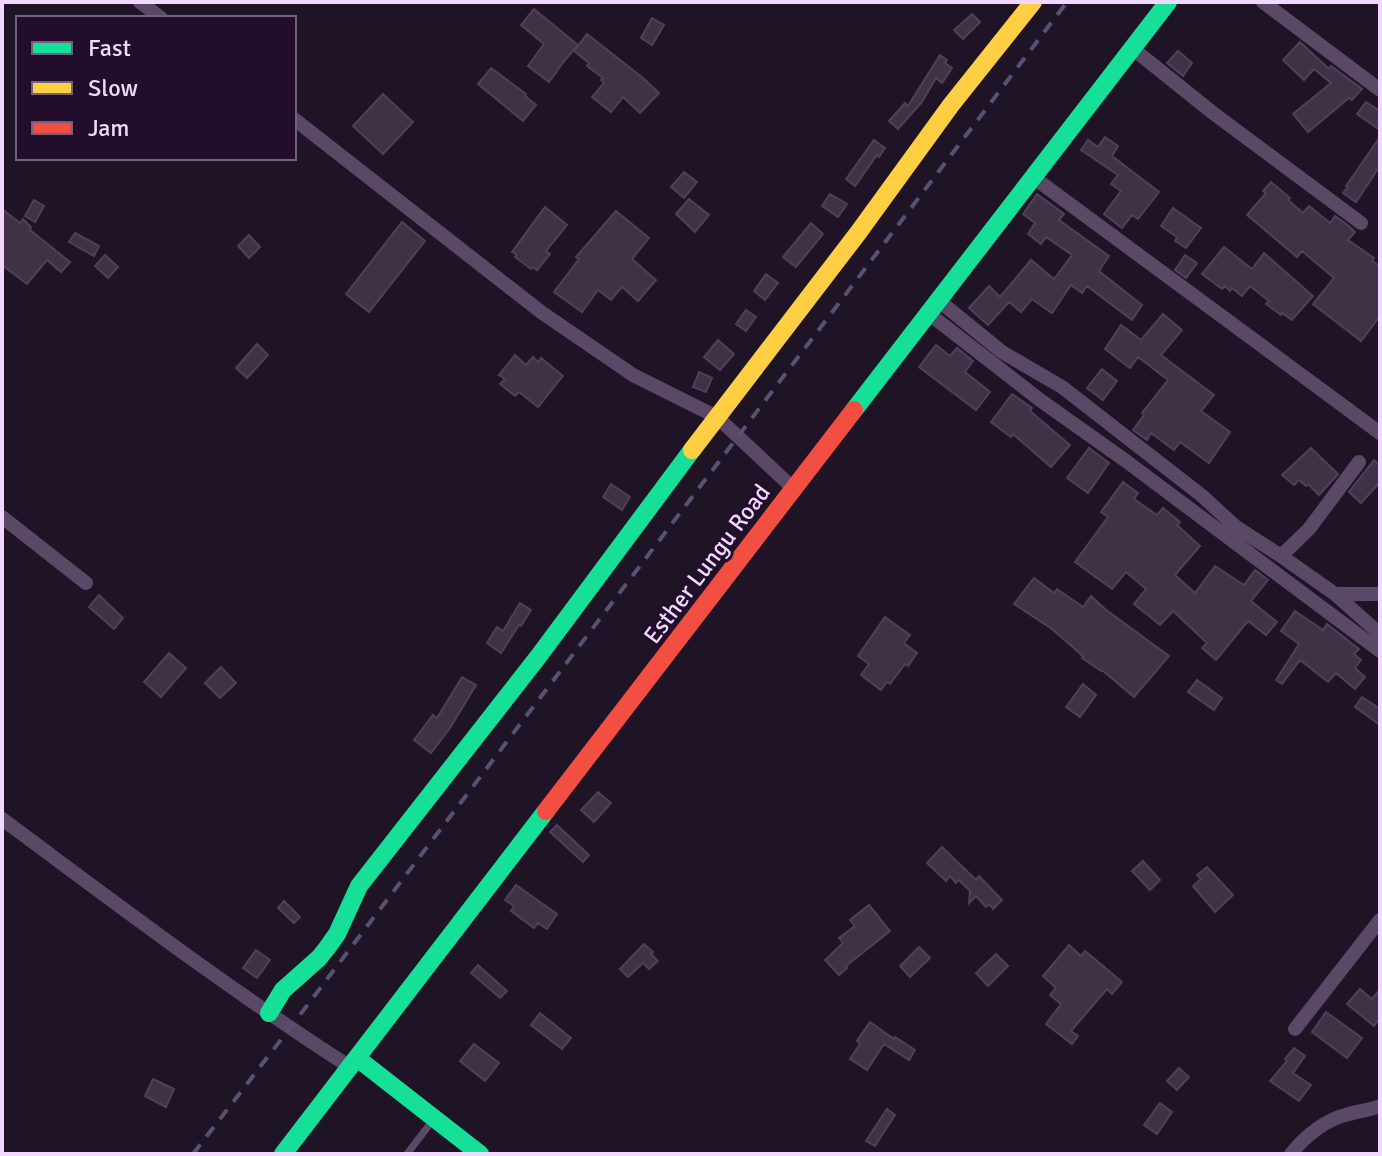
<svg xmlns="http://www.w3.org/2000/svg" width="1382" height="1156" font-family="Signika,sans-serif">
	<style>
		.building { fill: #403246; stroke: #503f58; stroke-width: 2 }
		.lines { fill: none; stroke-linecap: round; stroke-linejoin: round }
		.lane { stroke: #594966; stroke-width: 7 }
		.street { stroke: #594966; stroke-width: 14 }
		.fast { stroke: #16e098; stroke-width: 18 }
		.slow { stroke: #ffcf43; stroke-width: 18 }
		.jam { stroke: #f24e42; stroke-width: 18 }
		.rail { stroke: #545374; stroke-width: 4; stroke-dasharray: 12 10; stroke-linecap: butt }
		.labels { text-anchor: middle; stroke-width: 6; stroke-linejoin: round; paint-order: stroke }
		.street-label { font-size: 24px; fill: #f0d8ff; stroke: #220e2b }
	</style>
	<rect width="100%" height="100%" fill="#1f1425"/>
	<path class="building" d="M534,9L578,45L565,60L549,82L528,66L544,44L521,25Z
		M972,14L980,22L963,39L954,30Z
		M652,18L664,25L652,45L641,38Z
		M587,34L643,78L659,93L640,113L623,97L611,112L592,97L604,83L601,80L603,78L587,66L589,63L574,51Z
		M1300,42L1329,69L1331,66L1362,89L1352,100L1349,98L1308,132L1293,114L1331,83L1314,69L1304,80L1283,60Z
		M1178,51L1192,63L1183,76L1167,63Z
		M940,55L947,60L945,63L952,68L942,83L936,78L922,102L898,129L889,121L905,103L908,106Z
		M491,68L526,94L525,96L536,105L523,121L478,84Z
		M383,94L413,122L383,154L353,126Z
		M1366,102L1380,111V130L1357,114Z
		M1105,137L1118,146L1112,156L1159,192L1138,219L1132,215L1122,228L1104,214L1121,191L1111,184L1118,175L1081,150L1088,140L1098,147Z
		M1380,137V166L1356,202L1343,193L1348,187L1346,186Z
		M874,140L885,148L879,157L877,155L855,186L846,179Z
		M684,172L697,182L684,198L671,187Z
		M1271,182L1290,198L1288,200L1303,213L1309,206L1330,223L1335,216L1350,227L1355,232L1348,240L1374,258L1372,260L1380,267V316L1361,341L1313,304L1334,278L1302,251L1297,257L1247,215L1266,193L1263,191Z
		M830,194L847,204L838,217L822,206Z
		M1037,194L1064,214L1059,220L1109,256L1099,271L1142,305L1132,320L1087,286L1082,293L1071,285L1052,313L1032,299L1021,312L1009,302L988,325L969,308L989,286L1000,297L1031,260L1054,279L1072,255L1046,237L1041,244L1028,234L1035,223L1023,214Z
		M689,199L709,215L695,232L676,214Z
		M34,200L44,206L35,222L25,216Z
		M545,207L567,225L546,251L550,254L537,270L533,267L531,269L515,257L517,255L512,252Z
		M1173,208L1201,228L1186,248L1175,241L1177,237L1161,226Z
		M2,209L20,223L23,219L31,227L30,230L70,262L61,272L47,260L27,284L2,265Z
		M616,211L649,238L632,259L656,280L638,301L622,287L611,300L598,290L582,312L554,292L579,259L576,257Z
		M402,222L425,241L369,312L346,294Z
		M811,223L823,234L796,267L783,257Z
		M75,233L99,246L94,256L69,242Z
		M249,235L260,247L249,258L238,246Z
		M1224,247L1252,269L1264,253L1313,296L1292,320L1282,313L1281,315L1266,304L1269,301L1250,286L1242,296L1232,288L1230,291L1225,286L1222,289L1202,274Z
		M105,255L118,267L108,278L95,266Z
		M1185,255L1197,263L1186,278L1175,270Z
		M766,274L778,283L765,300L754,291Z
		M746,310L756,317L746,331L736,324Z
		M1163,314L1182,330L1161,355L1214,395L1201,411L1230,432L1209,463L1180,442L1174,450L1151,433L1147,440L1133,430L1144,415L1142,413L1168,380L1138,357L1130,368L1105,349L1121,325L1141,340Z
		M718,340L734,354L720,370L704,357Z
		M257,344L268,355L247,378L236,368Z
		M936,345L950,356L957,348L973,361L965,372L990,392L976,410L919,367Z
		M515,355L526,365L533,357L538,362L541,358L563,376L538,407L519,392L515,396L500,384L505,379L499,375Z
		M1102,369L1117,381L1103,400L1087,388Z
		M699,372L712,378L706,392L693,387Z
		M1012,394L1032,408L1030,411L1070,445L1051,467L1013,434L1011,437L991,422Z
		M1089,448L1109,463L1088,493L1067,478Z
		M1311,448L1338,474L1319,495L1308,484L1306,486L1299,480L1294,485L1282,475Z
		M1374,460L1380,466V482L1361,503L1349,492Z
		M1123,482L1138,493L1134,499L1157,515L1163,508L1180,522L1177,525L1200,546L1175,575L1195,593L1215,566L1244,585L1255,570L1268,580L1251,601L1277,622L1266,635L1248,621L1216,660L1202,648L1207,643L1173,611L1160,625L1134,604L1146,589L1126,572L1112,589L1075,562L1108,517L1101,512Z
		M611,484L630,497L622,510L603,497Z
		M1034,578L1054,593L1057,589L1083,607L1091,596L1105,609L1169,656L1134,697L1102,670L1101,671L1082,658L1084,657L1052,629L1014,604Z
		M99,595L123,618L114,629L89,607Z
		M520,603L531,610L521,626L519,625L501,653L487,643L497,627L503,631Z
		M1295,611L1323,630L1327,624L1359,649L1354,654L1361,660L1355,668L1365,677L1355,689L1336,673L1328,682L1300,660L1282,684L1276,680L1299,644L1281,631Z
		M885,617L910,635L904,643L917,653L908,666L905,664L890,684L887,682L881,690L861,675L869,664L858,656Z
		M169,653L186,668L161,697L144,682Z
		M221,667L236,683L220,698L205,683Z
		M462,677L476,685L450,728L431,753L414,740L433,715L437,718Z
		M1197,680L1222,698L1214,710L1188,692Z
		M1083,684L1096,695L1080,717L1066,707Z
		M1362,697L1380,709V725L1355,707Z
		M598,792L611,803L594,822L581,810Z
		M557,825L589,855L583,862L550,832Z
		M942,847L976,880L979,876L1002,900L993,909L989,904L986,907L976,896L969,903L970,891L959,880L956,883L950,876L946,881L927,863Z
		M1143,861L1160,880L1150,890L1132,871Z
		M1207,867L1233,895L1215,912L1193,886L1201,879L1197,875Z
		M516,885L557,914L547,929L538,923L534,928L511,911L514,906L505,900Z
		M284,901L300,917L294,923L278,908Z
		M869,905L890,931L846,966L847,968L839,975L825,960L843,943L839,938L855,926L850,920Z
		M644,944L653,952L651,954L658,961L649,969L643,963L628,977L620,969Z
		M1069,945L1081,956L1085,951L1122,982L1112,994L1107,989L1071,1031L1078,1036L1072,1044L1046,1024L1061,1004L1050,995L1056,988L1043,976Z
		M919,947L930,958L910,977L900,966Z
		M256,950L270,960L257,978L243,968Z
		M996,954L1008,966L988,986L976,973Z
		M478,965L507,991L500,998L471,973Z
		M1360,989L1372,999L1380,989V1018L1374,1026L1347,1004Z
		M1326,1012L1362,1038L1347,1058L1312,1032Z
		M540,1013L571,1038L562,1049L531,1025Z
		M870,1022L894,1039L895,1037L915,1050L909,1060L884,1044L867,1070L850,1059L860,1044L857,1041Z
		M474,1044L499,1063L485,1081L460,1061Z
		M1294,1048L1305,1056L1293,1073L1311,1085L1299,1101L1270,1081L1287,1061L1285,1059Z
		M1179,1068L1189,1077L1177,1090L1167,1081Z
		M153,1079L174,1089L166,1107L145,1096Z
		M1160,1103L1172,1112L1157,1134L1144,1125Z
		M887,1109L895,1115L875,1146L866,1141Z"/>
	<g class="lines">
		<path class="lane" d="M407,1154L433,1120"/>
		<path class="street" d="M140,2L161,18
			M1263,2L1380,90
			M1132,48L1213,113L1361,223
			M294,119L541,312L633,375L717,417L794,489
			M1033,177L1380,433
			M938,300L1002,352L1062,387L1201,495L1236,527L1281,556L1335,594L1380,634
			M928,313L1040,400L1126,461L1380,651
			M2,517L86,583
			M1281,556L1309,529L1359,462
			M1335,594H1380
			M2,819C117,904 230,990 350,1067
			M1295,1029L1380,920
			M1291,1154C1305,1136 1326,1119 1349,1114C1360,1111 1369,1110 1380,1106"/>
		<path class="fast" d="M854,410L1168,2
			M269,1013L283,990L319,958L327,948L337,934L359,886L538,657L692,450
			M357,1058L480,1154
			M283,1154L546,811"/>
		<path class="slow" d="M692,450L858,233L951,105L1033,2"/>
		<path class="jam" d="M546,811L854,410"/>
		<path class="rail" d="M193,1154L290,1028L1067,2"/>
	</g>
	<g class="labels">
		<g class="street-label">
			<text transform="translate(707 564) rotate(-53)" y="8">Esther Lungu Road</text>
		</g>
	</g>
	<rect width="1382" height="1156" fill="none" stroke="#f0d8ff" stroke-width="8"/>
	<rect x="16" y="16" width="280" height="144" fill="#220e2b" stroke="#745f80" stroke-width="2"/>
	<rect x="32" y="42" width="40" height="12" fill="#16e098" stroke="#745f80" stroke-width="2"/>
	<text x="88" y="56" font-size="24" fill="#f0d8ff">Fast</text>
	<rect x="32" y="82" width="40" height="12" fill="#ffcf43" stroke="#745f80" stroke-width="2"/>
	<text x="88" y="96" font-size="24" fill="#f0d8ff">Slow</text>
	<rect x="32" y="122" width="40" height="12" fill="#f24e42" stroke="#745f80" stroke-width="2"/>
	<text x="88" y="136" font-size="24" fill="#f0d8ff">Jam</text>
</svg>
